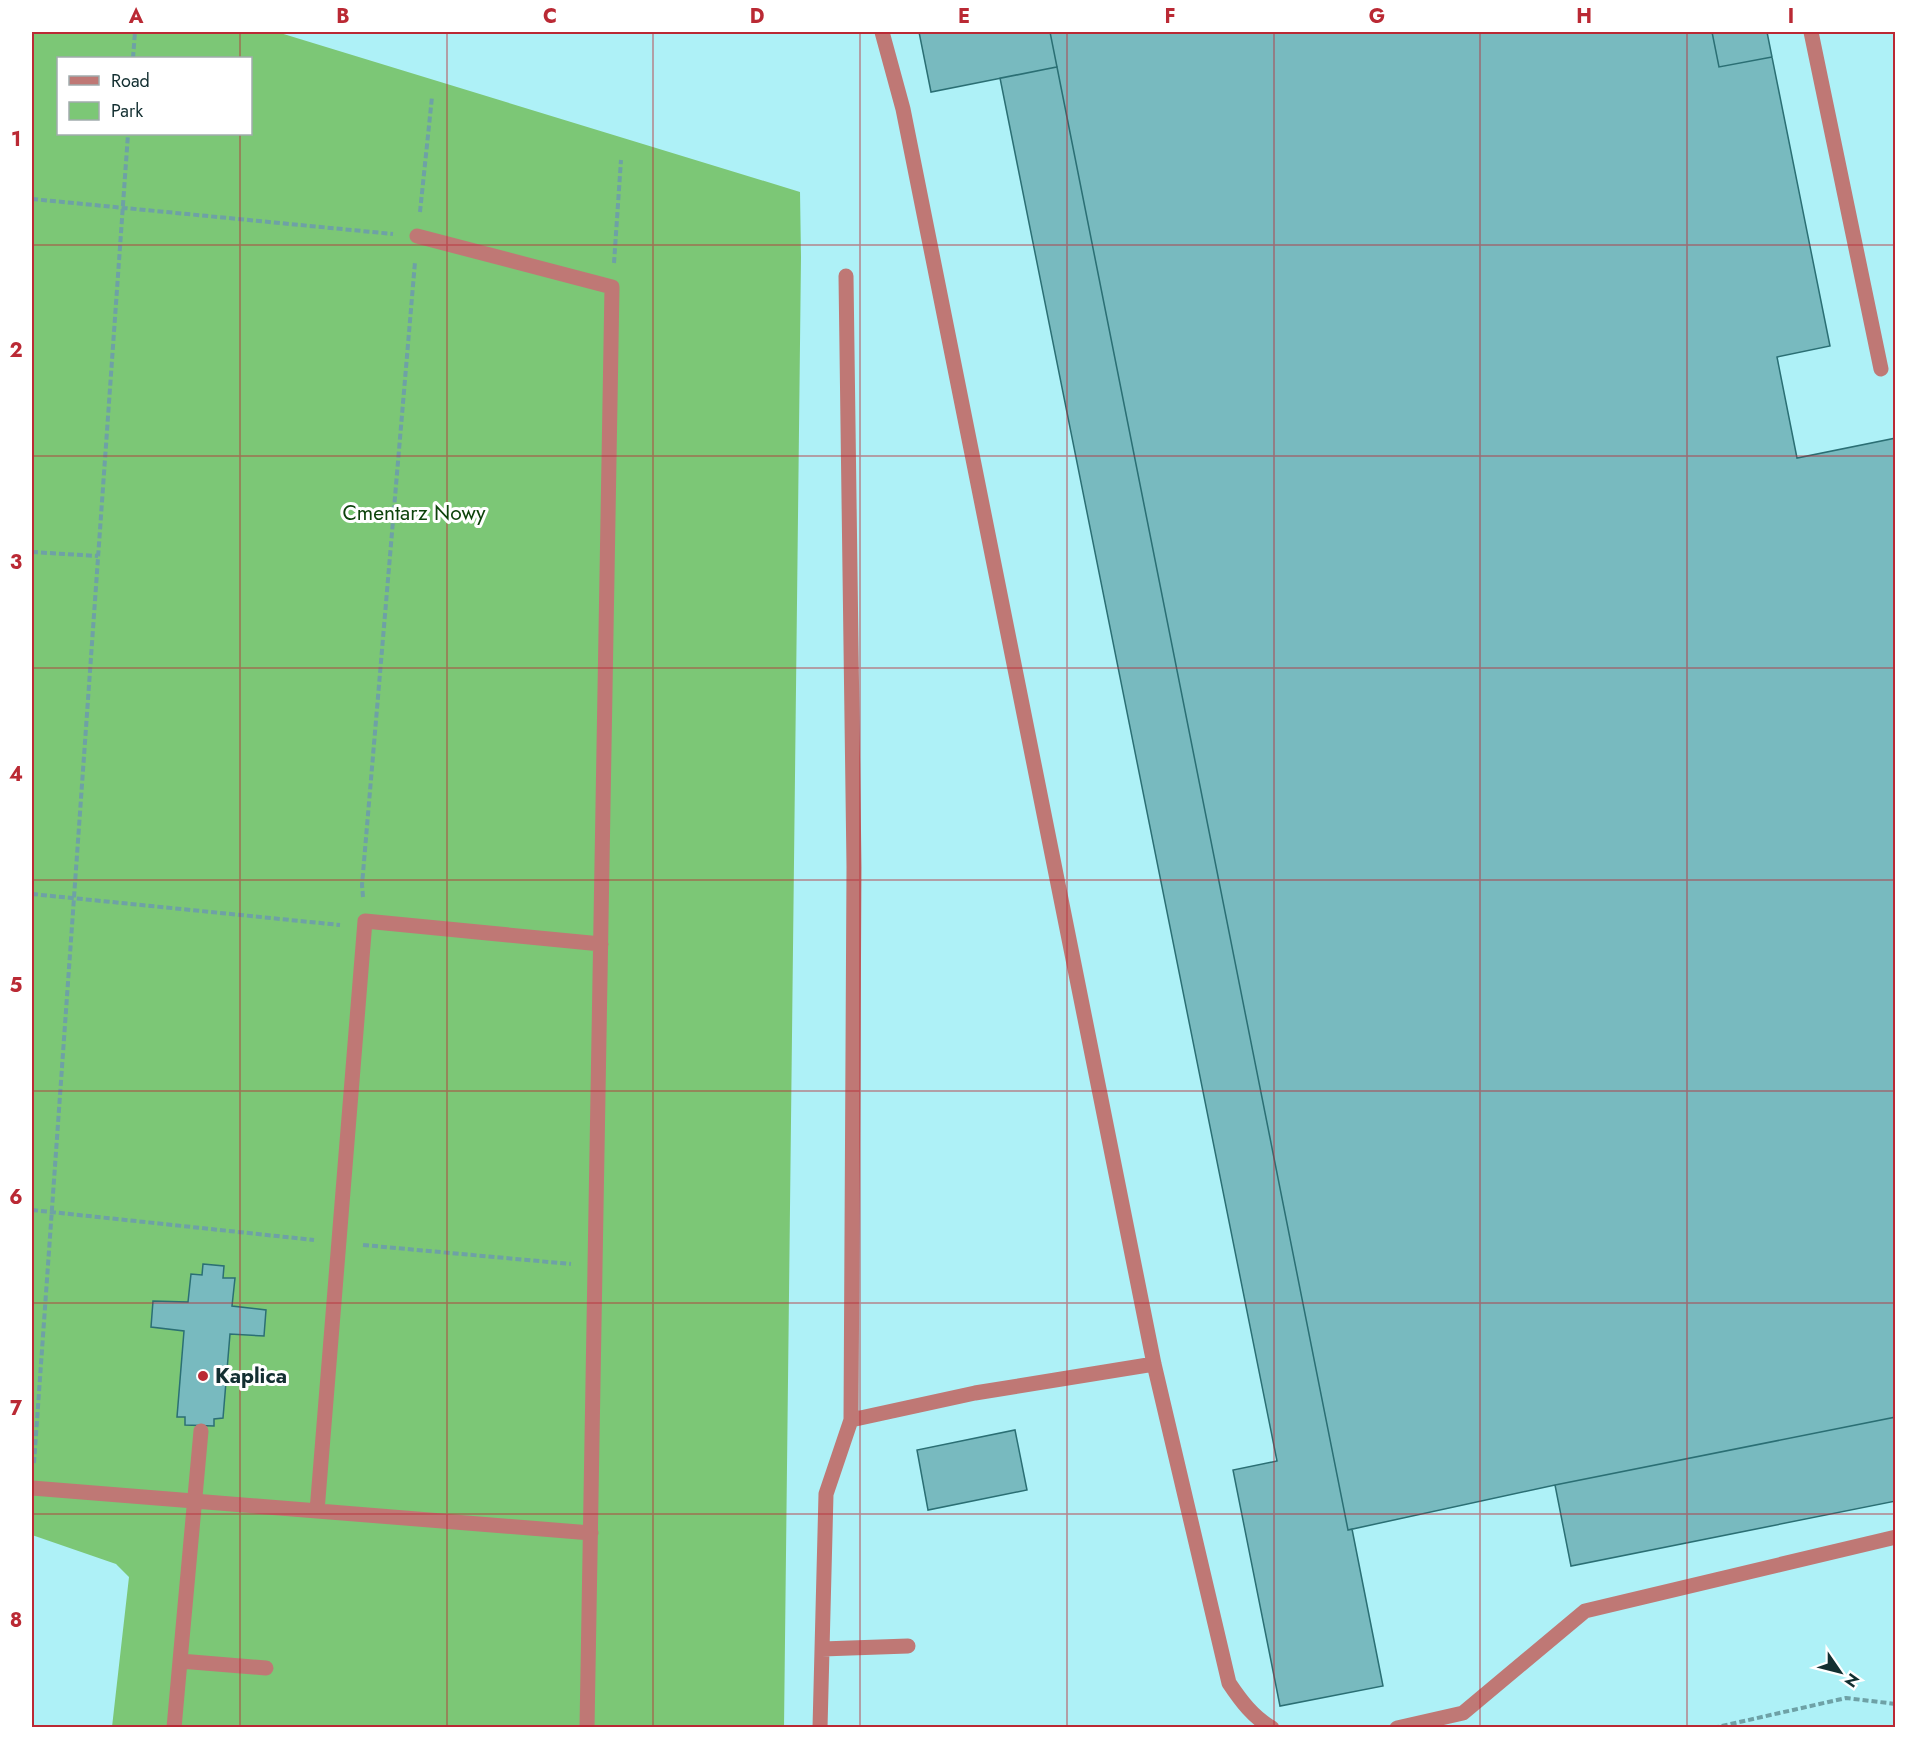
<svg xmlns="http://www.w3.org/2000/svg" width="1927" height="1759" font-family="Jost,sans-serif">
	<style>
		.green { fill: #7cc776; fill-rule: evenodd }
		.building { fill: #78babf; stroke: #2b6f74; stroke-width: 1.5 }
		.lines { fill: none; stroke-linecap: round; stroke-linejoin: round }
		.path { stroke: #6ea1a6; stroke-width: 4; stroke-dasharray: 6 3; stroke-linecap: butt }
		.minor { stroke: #bf7875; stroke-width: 15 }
		.grid { fill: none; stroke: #ba2934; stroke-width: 1.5; stroke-opacity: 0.55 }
		.poi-dot { fill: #ba2934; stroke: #fff; stroke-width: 2 }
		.labels { text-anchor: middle; stroke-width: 6; stroke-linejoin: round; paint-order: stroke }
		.park-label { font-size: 21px; fill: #0d430b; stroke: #fff }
		.poi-label { font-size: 21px; font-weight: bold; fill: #132f31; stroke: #fff; text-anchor: start }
		.neatline { fill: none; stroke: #ba2934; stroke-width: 2 }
		.grid-label { font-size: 20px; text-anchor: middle; font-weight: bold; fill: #ba2934 }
	</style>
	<rect width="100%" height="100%" fill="#aef1f7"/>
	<path class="green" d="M32,32H277L800,192L801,257L784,1727H112L129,1577L116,1564L32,1535ZM58,58H250V134H58Z"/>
	<path class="building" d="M919,32H1050L1057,67L931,92Z
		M1050,32H1712L1719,67L1772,57L1830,346L1777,357L1797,458L1896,438V1417L1555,1485L1348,1530Z
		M1712,32H1767L1772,57L1719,67Z
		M1057,67L1348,1530L1352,1529L1383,1686L1280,1706L1233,1470L1277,1461L1000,78Z
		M203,1264L224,1266L223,1278H235L232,1306L266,1310L264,1336L230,1334L223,1418L214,1419V1426L185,1425V1417H177L184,1331L151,1327L153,1301L188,1302L191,1274L202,1275Z
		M1896,1417V1501L1571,1566L1555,1485Z
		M1015,1430L1027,1490L928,1510L917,1450Z"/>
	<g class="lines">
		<path class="path" d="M133,58L135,32
			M32,199L393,234
			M420,212L432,97
			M614,263L621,160
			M32,552L98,556
			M32,894L340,925
			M363,897L362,885L415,262
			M32,1210L314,1240
			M363,1245L571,1264
			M34,1463L128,134
			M1713,1728L1846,1698L1896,1704"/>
		<path class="minor" d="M882,32L903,109L1154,1364L1229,1683C1241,1701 1253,1717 1272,1728
			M1811,32L1881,369
			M417,236L612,287L587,1728
			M851,1420L975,1393L1154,1364
			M32,1488L591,1533
			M317,1511L365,921L601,944
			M822,1649L908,1646
			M180,1661L201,1431
			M174,1728L180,1661L266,1668
			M820,1728L826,1494L851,1420L854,867L846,276
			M1397,1728L1463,1713L1585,1611L1896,1537"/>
	</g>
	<path class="grid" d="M240,32V58M447,32V1728M653,32V1728M860,32V1728M1067,32V1728M1274,32V1728M1480,32V1728M1687,32V1728M240,134V1728M32,245H1896M32,456H1896M32,668H1896M32,880H1896M32,1091H1896M32,1303H1896M32,1514H1896"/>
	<circle class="poi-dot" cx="203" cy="1376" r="6"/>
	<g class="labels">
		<g class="park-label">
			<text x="414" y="520">Cmentarz Nowy</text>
		</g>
		<g class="poi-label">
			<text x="215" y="1383">Kaplica</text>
		</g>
	</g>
	<rect width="1927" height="1759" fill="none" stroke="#ffffff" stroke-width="66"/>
	<rect x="57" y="57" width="195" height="78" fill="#ffffff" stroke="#a1acad" stroke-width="1.5"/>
	<rect x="69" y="76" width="30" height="9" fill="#bf7875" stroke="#a1acad" stroke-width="1.5"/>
	<text x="111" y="87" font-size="18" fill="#132f31">Road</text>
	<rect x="69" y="102" width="30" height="18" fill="#7cc776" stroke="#a1acad" stroke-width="1.5"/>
	<text x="111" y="117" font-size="18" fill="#132f31">Park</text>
	<g transform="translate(1840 1672) rotate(125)" stroke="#ffffff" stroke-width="4.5" paint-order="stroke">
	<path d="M0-4.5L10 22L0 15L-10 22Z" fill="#132f31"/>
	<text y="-9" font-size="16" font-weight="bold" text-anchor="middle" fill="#132f31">N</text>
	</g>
	<rect x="33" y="33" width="1861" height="1693" class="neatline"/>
	<g class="grid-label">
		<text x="136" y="23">A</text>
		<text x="343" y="23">B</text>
		<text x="550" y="23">C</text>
		<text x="757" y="23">D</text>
		<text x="964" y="23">E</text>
		<text x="1170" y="23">F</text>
		<text x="1377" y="23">G</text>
		<text x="1584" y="23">H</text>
		<text x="1791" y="23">I</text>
		<text x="16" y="146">1</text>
		<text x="16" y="357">2</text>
		<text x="16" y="569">3</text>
		<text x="16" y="781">4</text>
		<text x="16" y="992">5</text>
		<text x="16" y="1204">6</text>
		<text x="16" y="1415">7</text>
		<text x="16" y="1627">8</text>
	</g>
</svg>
